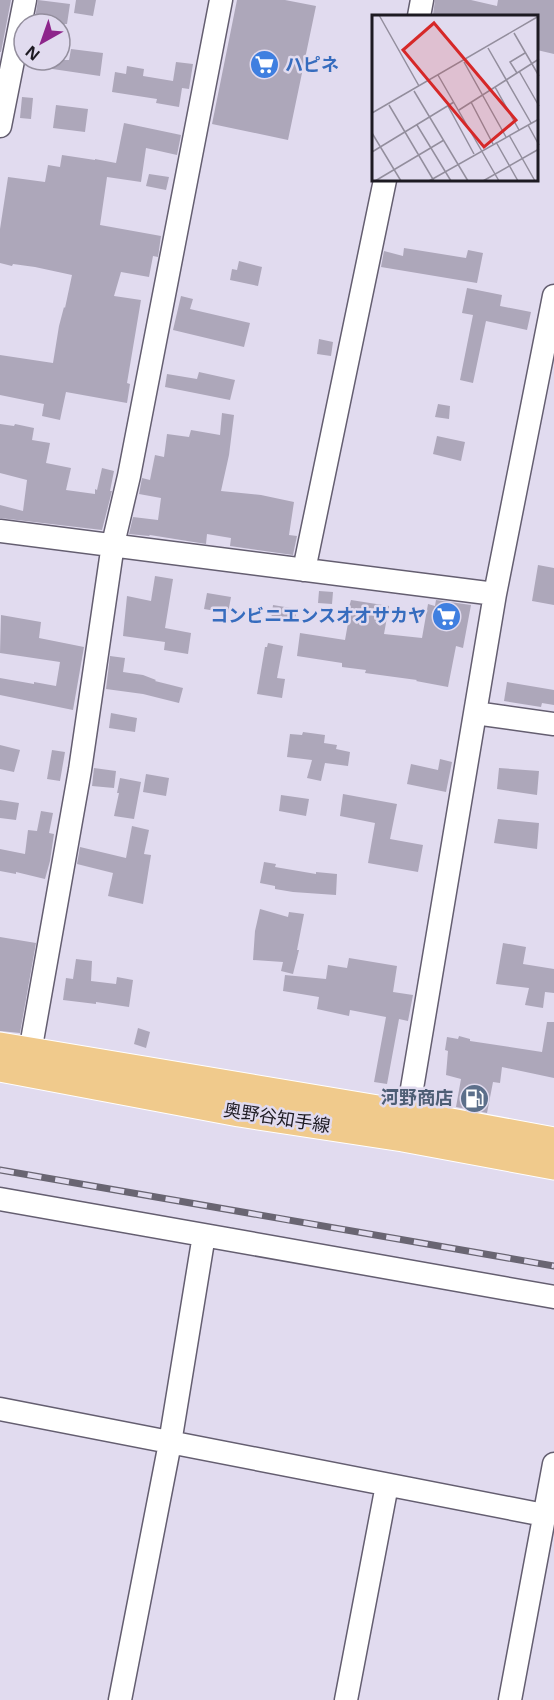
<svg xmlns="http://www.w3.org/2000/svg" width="554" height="1700" font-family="'Noto Sans','Noto Sans JP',sans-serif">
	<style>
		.building { fill: #ada7ba }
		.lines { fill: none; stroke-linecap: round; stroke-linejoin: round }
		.minor-casing { stroke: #645e70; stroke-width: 25 }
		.major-casing { stroke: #fff; stroke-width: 29 }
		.minor { stroke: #fff; stroke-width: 22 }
		.major { stroke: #f0ca8c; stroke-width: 27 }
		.rail-casing { stroke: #696572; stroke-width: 7 }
		.rail { stroke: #e1dbef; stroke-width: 4.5; stroke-dasharray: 14; stroke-linecap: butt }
		.labels { text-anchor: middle; stroke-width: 5; stroke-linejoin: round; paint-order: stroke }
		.shop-label { font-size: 18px; font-weight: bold; fill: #366cbe; stroke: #e1dbef; text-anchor: start }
		.service-label { font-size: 18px; font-weight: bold; fill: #4e5e75; stroke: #e1dbef; text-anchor: end }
		.street-label { font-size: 18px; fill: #1d1a22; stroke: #e1dbef }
		.inset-road { fill: none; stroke: #938e9d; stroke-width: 1.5 }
		.view { fill: #d62828; fill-opacity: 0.15; stroke: #d62828; stroke-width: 3 }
		.inset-edge { fill: none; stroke: #1d1a22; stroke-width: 3 }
	</style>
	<rect width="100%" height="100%" fill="#e1dbef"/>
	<path class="building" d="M0,0H11L1,52H0Z
		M38,0L70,4L67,24H50V19L35,18Z
		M76,0H96L93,16L74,13Z
		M237,0H285L316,6L288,140L212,124Z
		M435,0H471L497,6L498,0H554V54L537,50V16H439L433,15Z
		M71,49L103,53L100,76L39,67L40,60H69Z
		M176,62L193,64L189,89L182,88L179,107L156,103L157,99L112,92L115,72L126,74L127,66L144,69L143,76L173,81Z
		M22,97L33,98L31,119L20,118Z
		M56,105L88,109L85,132L53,128Z
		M124,123L181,135L177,155L146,148L141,182L107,177L100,225L161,236L158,257L153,256L149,277L121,272L114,296L141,300L127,383L130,384L127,403L66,392L60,420L42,416L44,404L0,395V355L53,363L59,326L64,307L65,308L72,275L35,267L13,264L12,266L0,263V229L8,177L45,182L48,165L60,167L62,155L95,160V159L116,163Z
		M149,174L169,177L166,190L146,186Z
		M404,248L466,258L468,250L483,253L477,283L381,267L384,251L403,256Z
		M239,261L262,267L258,286L230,280L232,269L237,270Z
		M467,288L502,295L500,306L531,312L527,330L486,321L473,383L460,380L473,315L462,313Z
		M181,296L193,299L190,309L250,323L244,347L173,330Z
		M319,339L333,342L331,356L317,354Z
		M199,372L235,380L230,400L165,387L167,374L197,379Z
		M438,404L450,406L449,419L435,417Z
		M222,413L234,415L229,455L221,491L261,495L294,502L289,535L297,536L293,555L230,546L231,538L207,534L206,544L150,535L149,536L129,534L133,517L158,520L161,498L139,494L142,478L150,480L155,455L164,457L167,434L189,437L191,430L220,435Z
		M0,424L14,426L15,424L34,428L32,440L50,443L46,463L71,468L66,490L95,494V489L97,490L102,468L114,471L110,491H112L102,530L0,518V505L23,511L27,480L0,473Z
		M437,436L465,442L461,461L433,454Z
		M538,565L554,568V605L532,601Z
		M155,576L173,579L165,628L191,633L188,654L164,650L165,642L123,636L127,596L151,601Z
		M319,591L333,592L332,604L318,603Z
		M207,593L231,597L228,613L204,609Z
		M351,600L389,606L384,634L422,638L428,604L435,606L436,600L471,605L463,648L456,646L448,687L416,681L417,680L365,673L366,670L342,667V663L297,656L300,633L345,640L350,612L348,611Z
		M273,605L297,609L294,624L271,620Z
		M1,615L41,622L39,638L84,647L73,710L0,695V678L34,684V682L56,686L60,662L0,653Z
		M268,643L283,646L277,678L285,679L282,698L257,694L265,647H267Z
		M110,656L125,658L123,672L143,675L156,680L155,681L183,688L179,703L143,694L106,689Z
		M507,682L554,690V705L542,703L541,707L504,701Z
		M111,713L137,718L135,732L109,728Z
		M303,732L325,735L324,743L337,745L336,749L350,752L348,766L325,763L321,781L307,778L312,760L287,757L290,734L302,735Z
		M0,745L20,750L14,772L0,769Z
		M52,750L65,752L60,781L47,779Z
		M440,759L452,762L446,792L407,784L411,764L438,770Z
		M94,768L116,771L114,788L92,786Z
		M499,768L539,771L537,795L497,789Z
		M146,774L169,778L166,796L143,792Z
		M120,778L141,782L134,819L114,816L119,793H117Z
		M343,794L397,804L390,839L423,845L418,872L368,863L375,823L340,816Z
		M281,795L309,799L306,816L279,811Z
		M0,800L19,803L16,820L0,818Z
		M41,811L53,813L49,833L54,834L50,861L45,879L16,872V874L0,871V849L25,854L28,830L37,831Z
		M498,819L539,823L537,849L494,843Z
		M132,826L149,830L144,854L151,855L143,904L108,896L113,873L77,864L80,847L126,858Z
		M264,862L276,864L275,867L316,874V872L337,874L336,895L293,892L275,889V886L260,883Z
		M260,909L288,917L289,912L304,914L297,950H299L293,974L281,971L283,962L253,960L255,931Z
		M0,937L36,943L20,1033L0,1031Z
		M503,943L526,947L523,964L554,969V993L545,992L543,1008L525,1005L529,988L496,984Z
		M349,958L397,966L393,992L413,995L408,1021L399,1019L387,1084L374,1082L386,1017L350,1010L349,1016L317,1009L319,997L283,991L285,975L326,979L328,965L347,968Z
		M76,959L92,961L91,981L116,984L117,977L133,980L129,1007L96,1002V1004L63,1000L66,978L73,979Z
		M547,1022H554V1078L502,1067L500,1083L493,1082L487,1113L456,1107L461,1079L446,1075L448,1051L445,1050L447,1037L458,1039L459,1036L470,1039V1041L542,1052Z
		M138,1028L150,1032L146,1048L134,1044Z"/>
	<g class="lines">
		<defs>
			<path id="minor" d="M419,16L422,0
				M0,126L25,0
				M0,531L495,594
				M304,570L385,180
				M475,713L554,724
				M30,1052L80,770L113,544L129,476L221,0
				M405,1130L495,594L554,296
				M0,1199L554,1297
				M0,1409L544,1515
				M120,1700L170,1443L204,1235
				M346,1700L387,1485
				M510,1700L554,1464"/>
			<path id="major" d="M0,1046L408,1114L554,1141
				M0,1068L239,1113L403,1138L554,1166"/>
		</defs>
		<use href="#minor" class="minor-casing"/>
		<use href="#major" class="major-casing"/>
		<use href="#minor" class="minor"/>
		<use href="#major" class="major"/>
		<defs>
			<path id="rail" d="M0,1170L554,1266"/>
		</defs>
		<use href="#rail" class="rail-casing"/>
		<use href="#rail" class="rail"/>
	</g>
	<defs>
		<symbol id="supermarket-disc" viewBox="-11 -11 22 22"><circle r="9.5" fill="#3f7fe0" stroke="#e1dbef"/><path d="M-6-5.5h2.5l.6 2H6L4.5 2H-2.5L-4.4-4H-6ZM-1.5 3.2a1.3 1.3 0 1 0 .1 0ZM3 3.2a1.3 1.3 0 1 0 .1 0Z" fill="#fff"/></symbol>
		<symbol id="fuel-disc" viewBox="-11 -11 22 22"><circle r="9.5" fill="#5c6f8a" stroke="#e1dbef"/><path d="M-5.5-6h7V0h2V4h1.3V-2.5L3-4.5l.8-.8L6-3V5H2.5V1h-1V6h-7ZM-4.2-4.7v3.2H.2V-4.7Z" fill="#fff"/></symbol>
	</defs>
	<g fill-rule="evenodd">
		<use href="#supermarket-disc" x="248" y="48" width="33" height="33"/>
		<use href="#supermarket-disc" x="430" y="600" width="33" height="33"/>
		<use href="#fuel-disc" x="458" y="1082" width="33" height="33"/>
	</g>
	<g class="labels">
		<g class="shop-label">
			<text x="285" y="71">ハピネ</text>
			<text x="426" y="622" text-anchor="end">コンビニエンスオオサカヤ</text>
		</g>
		<g class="service-label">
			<text x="453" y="1104">河野商店</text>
		</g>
		<g class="street-label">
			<text transform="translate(277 1118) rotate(9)" y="6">奥野谷知手線</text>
		</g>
	</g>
	<g transform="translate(372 15)">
		<rect width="166" height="166" fill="#e1dbef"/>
		<path class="inset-road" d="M7,0L47,71M142,18L167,61M116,33L159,108M92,47L134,122M147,56L167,91M145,58L138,47L153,38M66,60L127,166M123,72L147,115M42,76L96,166M99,87L121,129M17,90L62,166M76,91L102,139M87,95L167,44M0,98L167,1M45,110L79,166M156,110L167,130M0,118L29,166M137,120L163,166M124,127L146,166M0,137L82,87M3,166L72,125M57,166L167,104M111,166L167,134"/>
		<path class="view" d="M62,8L144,105L112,132L31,35Z"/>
		<rect width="166" height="166" class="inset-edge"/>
	</g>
	<g transform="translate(42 42) rotate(220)"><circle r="28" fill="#e1dbef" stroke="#938e9d" stroke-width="1.5"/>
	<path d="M0-4.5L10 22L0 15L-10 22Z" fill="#8d258b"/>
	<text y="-9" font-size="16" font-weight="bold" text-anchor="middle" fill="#1d1a22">N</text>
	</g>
</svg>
